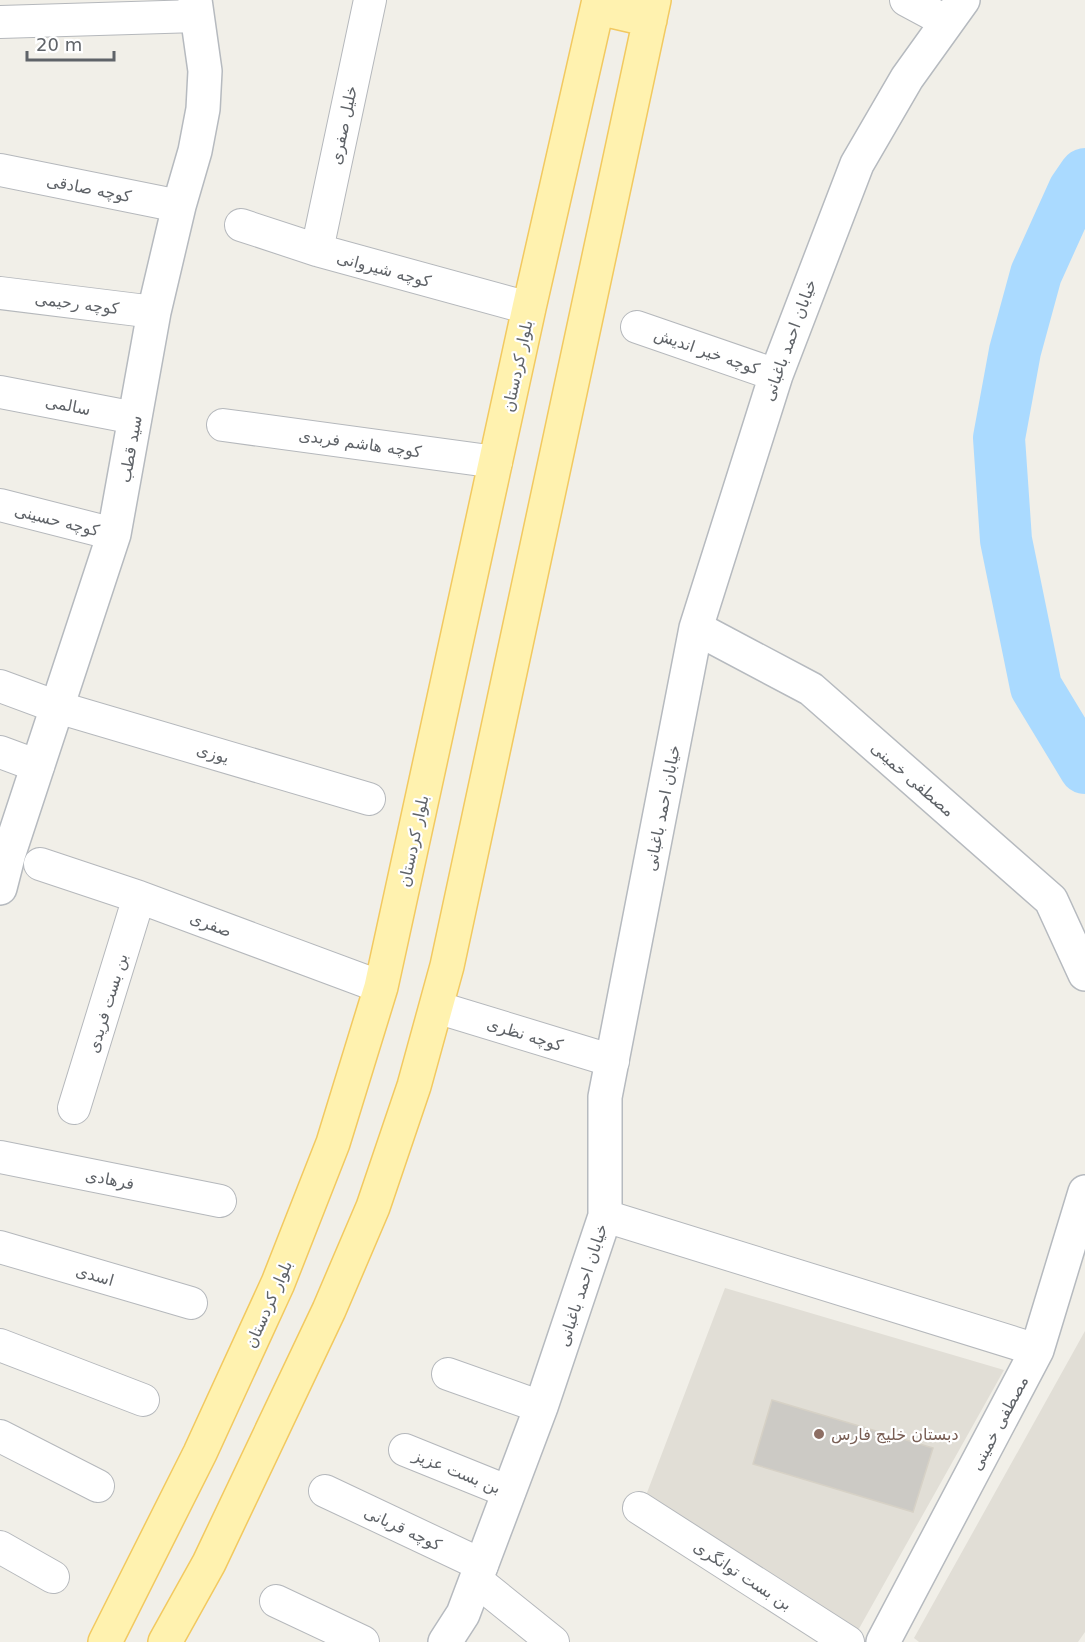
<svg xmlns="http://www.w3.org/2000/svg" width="1085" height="1642" font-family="'DejaVu Sans',Cairo,sans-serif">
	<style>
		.education { fill: #e1ded6 }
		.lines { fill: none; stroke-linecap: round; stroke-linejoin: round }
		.river { stroke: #aadaff; stroke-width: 52 }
		.building { fill: #cccac5; stroke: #d6d1c6; stroke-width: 1.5 }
		.street-casing { stroke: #b5b8bc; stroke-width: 34 }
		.secondary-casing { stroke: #b6babf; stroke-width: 36 }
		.primary-casing { stroke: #f2c960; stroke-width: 36 }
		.street { stroke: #fff; stroke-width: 32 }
		.secondary { stroke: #fff; stroke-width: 33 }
		.primary { stroke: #fff2af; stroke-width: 33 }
		.education-dot { fill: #8d6e63; stroke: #fff; stroke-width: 2 }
		.labels { text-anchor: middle; stroke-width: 4.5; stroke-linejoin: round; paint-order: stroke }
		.street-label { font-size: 16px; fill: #5f6368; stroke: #fff }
		.education-label { font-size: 16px; fill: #785e54; stroke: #fff; text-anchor: start }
	</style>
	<rect width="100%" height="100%" fill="#f1efe8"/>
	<path class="education" d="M725,1288L1004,1370L856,1634L645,1498Z
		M1085,1331V1632L1078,1642H919L914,1638Z"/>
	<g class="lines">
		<path class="river" d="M1085,174L1074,190L1036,274L1015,351L999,438L1006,540L1036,687L1085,768"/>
	</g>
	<path class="building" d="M772,1400L933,1448L913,1512L753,1464Z"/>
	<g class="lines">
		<defs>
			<path id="street" d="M906,0L947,22
				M0,22L197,16
				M0,170L179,206
				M241,225L317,250L529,308
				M317,250L370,0
				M0,293L154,312
				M637,327L776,375
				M0,392L135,418
				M223,425L496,462
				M0,505L114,534
				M0,686L57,707L369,799
				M0,752L38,766
				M40,864L139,897L381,987
				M436,1007L613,1061
				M74,1108L139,897
				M0,1157L220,1201
				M605,1216L1037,1350
				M0,1247L191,1303
				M0,1345L143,1400
				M448,1374L541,1407
				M0,1436L98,1486
				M405,1450L509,1492
				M325,1491L482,1565
				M639,1508L848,1642
				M0,1547L53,1577
				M476,1580L553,1642
				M276,1601L363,1642"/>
			<path id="secondary" d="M696,628L811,689L1051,900L1085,974
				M0,888L9,853L114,534L154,312L179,206L195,151L203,109L205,71L195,0
				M445,1642L463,1614L541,1407L605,1216V1097L696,628L776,375L857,164L907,78L963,0
				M883,1642L1037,1350L1085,1192"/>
			<path id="primary" d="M598,8L650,20
				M105,1642L200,1453L278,1283L333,1143L381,987L529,308L599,0
				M165,1642L209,1563L329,1310L373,1207L414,1086L447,966L654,0"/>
		</defs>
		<use href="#street" class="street-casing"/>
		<use href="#secondary" class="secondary-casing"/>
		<use href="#primary" class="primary-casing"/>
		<use href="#street" class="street"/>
		<use href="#secondary" class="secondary"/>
		<use href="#primary" class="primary"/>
	</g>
	<circle class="education-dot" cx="819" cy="1434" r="6"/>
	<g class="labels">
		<g class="street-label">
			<text transform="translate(343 125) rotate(-78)" y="6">خلیل صفری</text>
			<text transform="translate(89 188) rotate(11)" y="6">کوچه صادقی</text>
			<text transform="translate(384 269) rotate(15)" y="6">کوچه شیروانی</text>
			<text transform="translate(77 303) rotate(7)" y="6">کوچه رحیمی</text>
			<text transform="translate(789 340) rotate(-70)" y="6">خیابان احمد باغبانی</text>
			<text transform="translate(707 351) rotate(19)" y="6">کوچه خیر اندیش</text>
			<text transform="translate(517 366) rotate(-78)" y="6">بلوار کردستان</text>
			<text transform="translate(68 405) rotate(11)" y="6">سالمی</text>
			<text transform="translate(360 443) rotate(8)" y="6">کوچه هاشم فربدی</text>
			<text transform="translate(130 449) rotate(-80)" y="6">سید قطب</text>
			<text transform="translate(57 520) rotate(14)" y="6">کوچه حسینی</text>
			<text transform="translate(213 753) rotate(16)" y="6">یوزی</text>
			<text transform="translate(913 779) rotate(41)" y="6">مصطفی خمینی</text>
			<text transform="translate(662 808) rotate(-79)" y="6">خیابان احمد باغبانی</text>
			<text transform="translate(413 841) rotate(-78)" y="6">بلوار کردستان</text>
			<text transform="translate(211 924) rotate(21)" y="6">صفری</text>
			<text transform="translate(107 1003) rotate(-73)" y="6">بن بست فریدی</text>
			<text transform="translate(525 1034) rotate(17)" y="6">کوچه نظری</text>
			<text transform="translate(110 1179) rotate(11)" y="6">فرهادی</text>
			<text transform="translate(95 1275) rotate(16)" y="6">اسدی</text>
			<text transform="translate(582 1285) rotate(-72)" y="6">خیابان احمد باغبانی</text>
			<text transform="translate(268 1304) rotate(-66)" y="6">بلوار کردستان</text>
			<text transform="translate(999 1423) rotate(-62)" y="6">مصطفی خمینی</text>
			<text transform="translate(457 1471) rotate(22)" y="6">بن بست عزیز</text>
			<text transform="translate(403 1528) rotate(25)" y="6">کوچه قربانی</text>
			<text transform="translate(743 1575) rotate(33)" y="6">بن بست توانگری</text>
		</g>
		<g class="education-label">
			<text x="831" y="1440">دبستان خلیج فارس</text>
		</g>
	</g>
	<path d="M27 51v9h87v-9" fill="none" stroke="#5f6368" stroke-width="3"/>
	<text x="36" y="51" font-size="18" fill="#5f6368" stroke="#ffffff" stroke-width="4.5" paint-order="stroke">20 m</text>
</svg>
